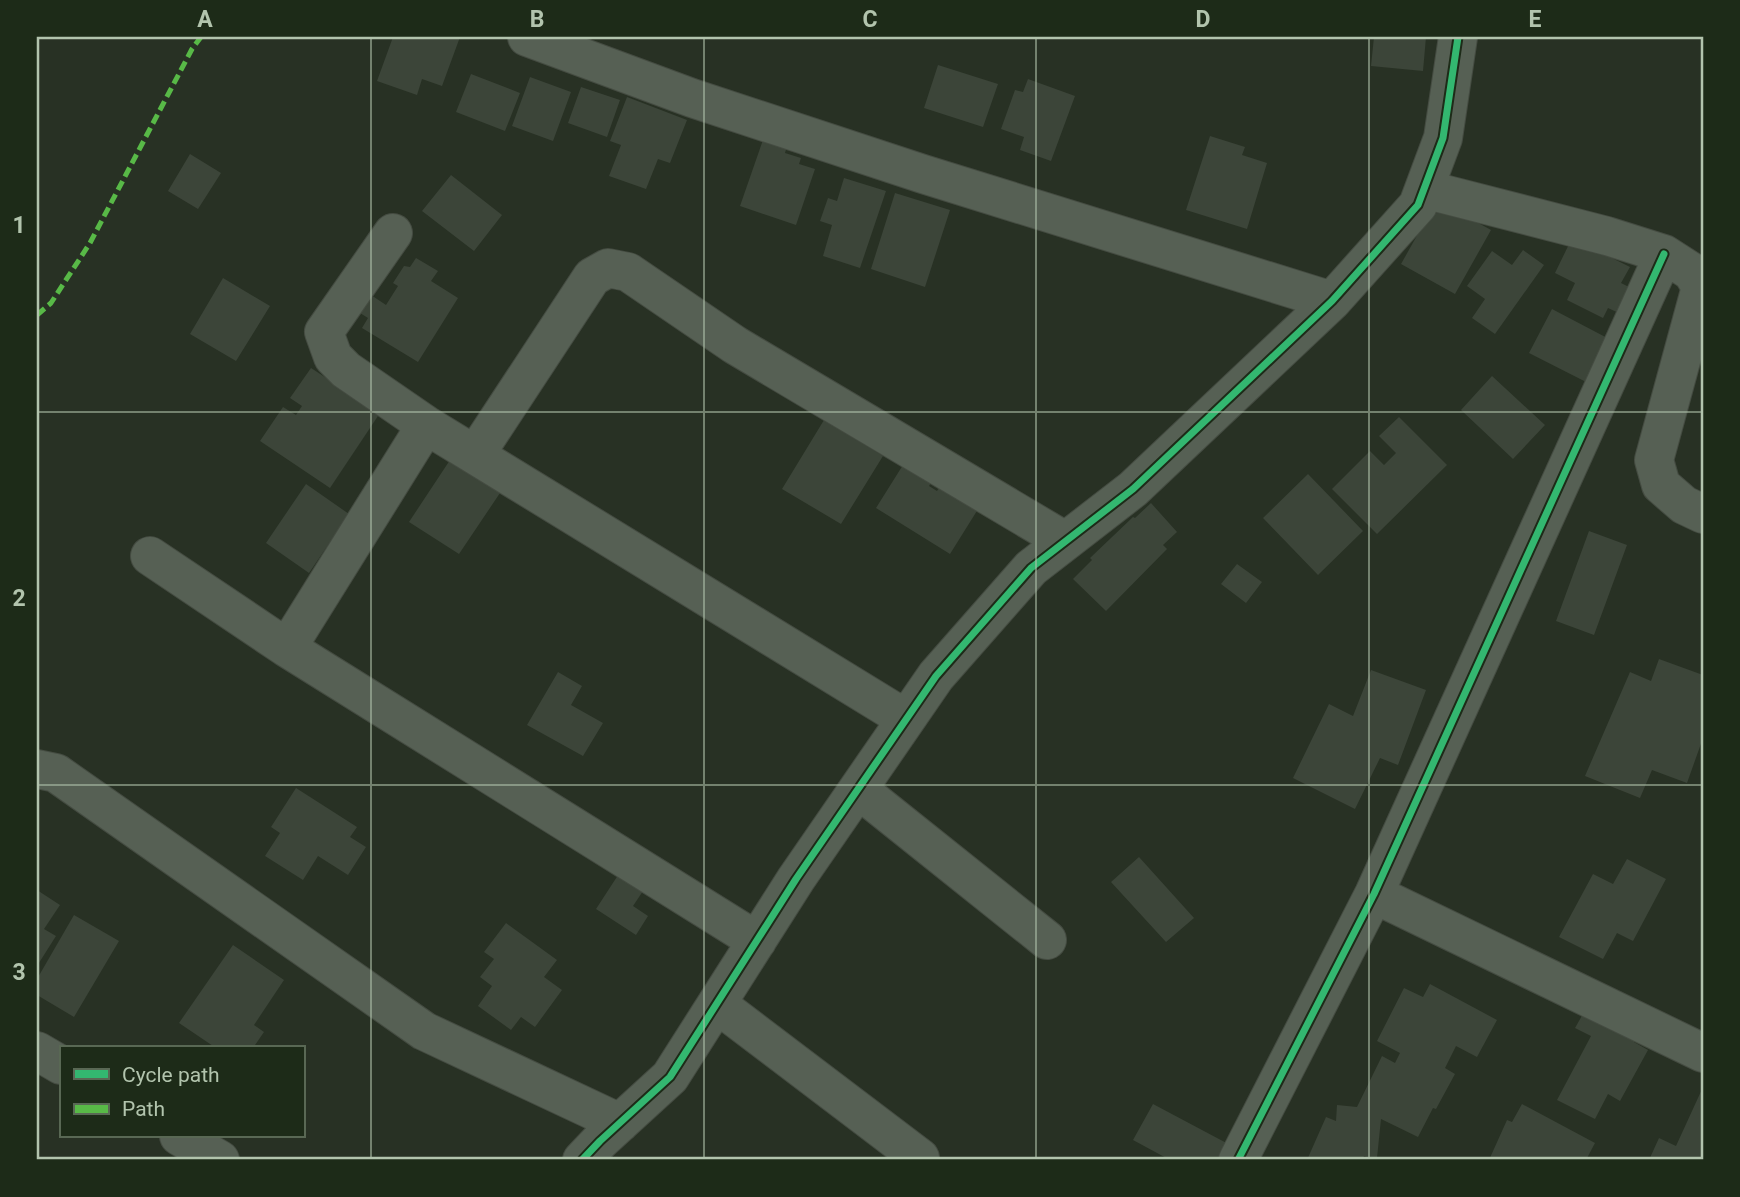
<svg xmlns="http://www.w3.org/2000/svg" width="1740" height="1197" font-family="Roboto,sans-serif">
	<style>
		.building { fill: #3c4539 }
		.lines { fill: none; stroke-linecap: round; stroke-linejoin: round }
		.minor-casing { stroke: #454c42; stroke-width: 40 }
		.minor { stroke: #566054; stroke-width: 38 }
		.quiet { stroke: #58b947; stroke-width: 5; stroke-dasharray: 10 5; stroke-linecap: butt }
		.cycleway-casing { stroke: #1d2b18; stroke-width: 11 }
		.cycleway { stroke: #33b770; stroke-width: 7 }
		.grid { fill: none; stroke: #b2c4ad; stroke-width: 2; stroke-opacity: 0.55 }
		.neatline { fill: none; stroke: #b2c4ad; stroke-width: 2.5 }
		.grid-label { font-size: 23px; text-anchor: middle; font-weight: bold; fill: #b2c4ad }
	</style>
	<rect width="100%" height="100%" fill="#283124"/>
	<path class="building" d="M393,37H460L442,86L422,79L417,95L377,81Z
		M1374,37H1426L1423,71L1371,66Z
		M938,65L998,84L983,127L924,108Z
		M471,74L520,93L505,131L456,112Z
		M530,77L571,92L553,141L512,126Z
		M1028,79L1075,96L1051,161L1020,150L1024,137L1001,129L1015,90L1023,92Z
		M581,87L620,100L607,137L568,123Z
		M627,97L687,120L670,163L658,159L646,189L609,176L621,145L610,141Z
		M1210,136L1245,147L1242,155L1267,163L1247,229L1186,210Z
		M764,137L787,146L785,153L801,158L799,164L815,169L796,225L740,206Z
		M190,154L221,173L198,209L168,191Z
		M451,175L502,215L474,251L422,211Z
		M844,178L886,191L860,268L823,256L832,225L820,221L828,198L837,201Z
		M895,193L950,210L925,287L871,269Z
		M1437,200L1491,230L1455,294L1401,264Z
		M1572,238L1630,267L1621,283L1635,290L1623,315L1608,308L1603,318L1567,300L1575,283L1555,273Z
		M1523,250L1544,265L1495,334L1472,318L1485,299L1467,286L1492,251L1512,265Z
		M416,258L438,271L431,281L458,298L418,362L362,328L368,318L360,313L371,295L386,305L398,286L393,283L404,266L410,267Z
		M223,278L270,306L236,361L190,334Z
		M1552,309L1613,341L1590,384L1529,353Z
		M311,368L380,413L330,488L260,441L283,407L296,415L302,406L290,398Z
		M1492,376L1545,425L1513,459L1461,410Z
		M1399,417L1447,465L1377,534L1332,489L1370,451L1384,465L1396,453L1379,436Z
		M824,420L883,456L841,524L782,489Z
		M908,457L936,475L929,486L937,491L943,482L980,506L950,554L876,508Z
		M450,460L500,493L459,554L409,522Z
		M1308,474L1363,531L1318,575L1263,518Z
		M306,484L349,514L309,573L266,543Z
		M1151,503L1177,532L1163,545L1167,549L1106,611L1073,579L1092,560L1090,558L1133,517L1135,518Z
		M1589,531L1627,545L1594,635L1556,621Z
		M1237,564L1262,582L1246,603L1221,584Z
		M1659,659L1703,675V738L1687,783L1652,770L1640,798L1585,776L1630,672L1651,681Z
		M1371,670L1426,690L1398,765L1380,758L1355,809L1293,778L1329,704L1353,716Z
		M558,672L582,686L571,705L603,723L583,756L527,725Z
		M296,788L357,827L350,837L366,847L348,875L318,856L303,880L265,856L280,833L271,827Z
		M1139,857L1194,918L1166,942L1111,882Z
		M1627,859L1666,879L1633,941L1617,933L1603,959L1559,937L1593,874L1613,884Z
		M622,869L647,885L633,906L648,916L636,935L596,909Z
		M37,890L60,905L44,929L56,936L37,966Z
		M74,915L119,941L74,1017L37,995V979Z
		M506,923L557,960L544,977L562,990L535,1027L521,1017L511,1030L478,1006L492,986L480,977L494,959L484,952Z
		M233,945L284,980L254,1025L264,1032L253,1048H216L179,1023Z
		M1430,984L1497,1020L1477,1057L1456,1046L1445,1068L1455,1074L1436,1109L1433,1108L1418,1137L1381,1119L1377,1158L1364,1156L1362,1160H1307L1326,1117L1336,1121L1337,1105L1357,1107L1382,1056L1395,1063L1400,1053L1377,1041L1404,988L1423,997Z
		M1588,1005L1640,1032L1634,1042L1648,1050L1620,1101L1608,1094L1595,1119L1557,1100L1591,1036L1575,1028Z
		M1703,1087V1160H1649L1659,1138L1676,1146Z
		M1153,1104L1234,1147L1227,1160H1170L1133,1140Z
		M1522,1104L1595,1143L1586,1160H1489L1507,1120L1512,1122Z"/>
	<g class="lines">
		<defs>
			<path id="minor" d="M527,37L692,98L923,174L1332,301
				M1424,189L1607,236L1664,254L1692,272L1701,287L1654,460L1661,485L1684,505L1703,514
				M393,233L324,332L333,357L346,370L426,425L906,719
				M475,455L592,277L608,268L628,272L735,345L1065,541
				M150,556L287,648L757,941
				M287,648L426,425
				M37,769L56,773L424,1031L620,1123
				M858,789L1047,940
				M1374,894L1703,1053
				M717,1004L920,1158
				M37,1051L61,1065
				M179,1136L220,1160
				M582,1160L600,1141L670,1077L796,879L936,676L1031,568L1133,489L1332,301L1418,205L1443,138L1458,37
				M1238,1160L1374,894L1664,254"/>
		</defs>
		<use href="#minor" class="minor-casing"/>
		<use href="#minor" class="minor"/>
		<path class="quiet" d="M37,315L51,303L90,243L192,49L201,37"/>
		<defs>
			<path id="cycleway" d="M582,1160L600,1141L670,1077L796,879L936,676L1031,568L1133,489L1332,301L1418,205L1443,138L1458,37
				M1238,1160L1374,894L1664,254"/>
		</defs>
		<use href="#cycleway" class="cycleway-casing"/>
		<use href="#cycleway" class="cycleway"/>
	</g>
	<path class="grid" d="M371,37V1160M704,37V1160M1036,37V1160M1369,37V1160M37,412H1703M37,785H1703"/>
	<rect width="1740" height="1197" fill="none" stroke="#1d2b18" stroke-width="77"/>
	<rect x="60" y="1046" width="245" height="91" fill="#1d2b18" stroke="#596854" stroke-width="2"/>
	<rect x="74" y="1069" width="35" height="10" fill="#33b770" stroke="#596854" stroke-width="2"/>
	<text x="122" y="1082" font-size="21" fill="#b2c4ad">Cycle path</text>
	<rect x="74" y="1104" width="35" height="10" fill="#58b947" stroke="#596854" stroke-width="2"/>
	<text x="122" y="1116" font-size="21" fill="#b2c4ad">Path</text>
	<rect x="38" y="38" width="1664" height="1120" class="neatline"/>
	<g class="grid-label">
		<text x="205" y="27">A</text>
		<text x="537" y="27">B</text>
		<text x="870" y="27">C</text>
		<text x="1203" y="27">D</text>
		<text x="1535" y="27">E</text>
		<text x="19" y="233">1</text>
		<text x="19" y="606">2</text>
		<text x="19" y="980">3</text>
	</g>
</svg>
